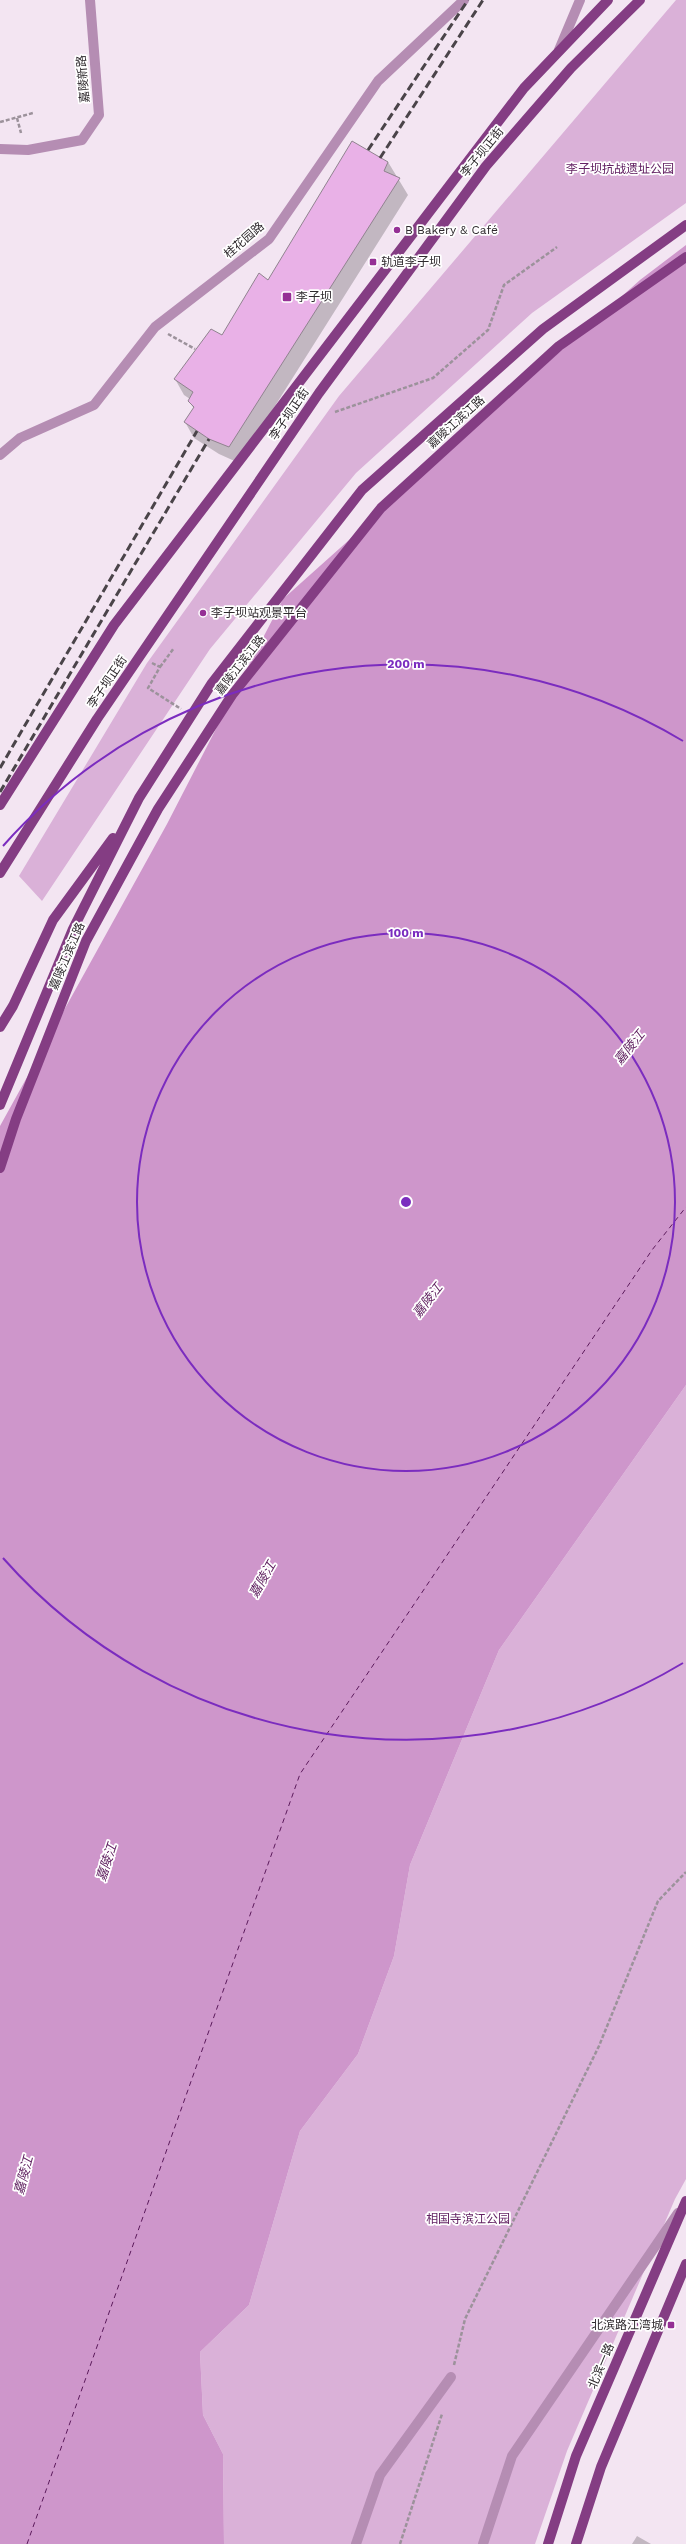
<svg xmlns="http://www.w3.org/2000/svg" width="686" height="2544" font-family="'Work Sans','Noto Sans SC',sans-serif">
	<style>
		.green { fill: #dab1d8 }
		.water { fill: #ce96cb }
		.shadow { fill: #0003 }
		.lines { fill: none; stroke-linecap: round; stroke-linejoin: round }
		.ferry { stroke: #5b1a5b; stroke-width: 1; stroke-dasharray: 5 4; stroke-linecap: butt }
		.building { fill: #e9b1e7; stroke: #90838f }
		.path { stroke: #9c929b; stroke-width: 2.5; stroke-dasharray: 4 2; stroke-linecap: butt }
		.minor { stroke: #b58db3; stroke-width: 10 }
		.major { stroke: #843d83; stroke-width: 10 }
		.rail { stroke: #4a4449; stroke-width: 3; stroke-dasharray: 8 4; stroke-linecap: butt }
		.ring { fill: none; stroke: #7b2cbf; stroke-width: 2 }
		.poi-dot { fill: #953095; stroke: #fff; stroke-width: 1.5 }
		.labels { text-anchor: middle; stroke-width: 3.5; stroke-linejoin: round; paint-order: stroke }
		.street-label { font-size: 12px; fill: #2f2a2e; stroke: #fff }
		.park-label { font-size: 12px; fill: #632263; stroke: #fff }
		.poi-label { font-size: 12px; fill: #2f2a2e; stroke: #fff; text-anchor: start }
		.water-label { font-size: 13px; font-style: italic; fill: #5b1a5b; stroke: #fff }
		.centre { fill: #7b2cbf; stroke: #fff; stroke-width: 2 }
		.ring-label { font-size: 12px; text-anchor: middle; font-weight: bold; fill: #7b2cbf; stroke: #fff; stroke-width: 3.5; stroke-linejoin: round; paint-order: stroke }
	</style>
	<rect width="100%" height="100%" fill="#f3e5f2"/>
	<path class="green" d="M676,0H686V203L532,313L356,473L210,649L42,901L19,876L147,663L339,396Z
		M686,1385V2179L675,2199L567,2451L535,2544H224L223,2454L203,2415L200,2352L249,2305L300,2131L358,2054L394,1956L410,1865L499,1650Z"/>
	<path class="water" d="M686,245V1385L499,1650L410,1865L394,1956L358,2054L300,2131L249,2305L200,2352L203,2415L223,2454L224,2544H0V1126L167,824L283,599L640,280Z"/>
	<path class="shadow" d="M388,162L408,195L239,463L219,454L194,438L185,422L194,409L189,401L190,399L184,395L175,379L223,337L269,282Z
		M637,2536L651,2544H632Z"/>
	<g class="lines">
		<path class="ferry" d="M27,2544L300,1774L652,1250L686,1207"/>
	</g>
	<path class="building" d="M352,141L388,162L384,171L400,178L229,447L209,439L184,422L194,407L188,401L193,392L174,379L211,329L222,335L259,273L268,280Z"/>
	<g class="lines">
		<path class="path" d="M17,118L21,133
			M0,122L33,113
			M168,334L195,349
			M335,412L433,378L488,330L504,285L557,247
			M152,663L160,667L148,688L181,709
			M160,667L174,648
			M454,2365L465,2319L599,2046L658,1901L686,1872
			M400,2544L442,2414"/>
		<path class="minor" d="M559,50L580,0
			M0,149L28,150L82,140L99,115L90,0
			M0,455L20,438L94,405L155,327L269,239L378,81L464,0
			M356,2544L380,2475L451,2377
			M483,2544L512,2456L678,2213"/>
		<path class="major" d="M0,805L114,625L524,88L608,0
			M0,873L97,719L319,393L486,166L571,68L640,0
			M0,1027L13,1006L53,920L113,838
			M0,1105L73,929L139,798L212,683L362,490L543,329L686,225
			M0,1168L16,1119L86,941L158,809L232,695L381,508L559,346L686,257
			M548,2544L576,2456L686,2201
			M576,2544L601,2467L686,2264"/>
		<path class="rail" d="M368,150L468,0
			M380,158L483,0
			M0,768L197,431
			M0,792L209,439"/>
	</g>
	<g class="ring">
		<circle cx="406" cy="1202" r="269"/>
		<path d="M683 1663A538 538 0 0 1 3 1558M3 846A538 538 0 0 1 683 741"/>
	</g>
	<g class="poi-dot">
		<circle cx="397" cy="230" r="4"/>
		<rect x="369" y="258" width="8" height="8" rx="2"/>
		<rect x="282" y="292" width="10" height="10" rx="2"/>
		<circle cx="203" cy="613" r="4"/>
		<rect x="667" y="2321" width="8" height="8" rx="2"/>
	</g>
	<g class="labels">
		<g class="street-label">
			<text transform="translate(83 79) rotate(-95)" y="4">嘉陵新路</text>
			<text transform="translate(482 152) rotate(-51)" y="4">李子坝正街</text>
			<text transform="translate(244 240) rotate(-41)" y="4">桂花园路</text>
			<text transform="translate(289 414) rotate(-56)" y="4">李子坝正街</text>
			<text transform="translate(456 422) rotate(-42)" y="4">嘉陵江滨江路</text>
			<text transform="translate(240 665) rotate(-52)" y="4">嘉陵江滨江路</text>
			<text transform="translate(107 682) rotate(-56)" y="4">李子坝正街</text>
			<text transform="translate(67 956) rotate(-67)" y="4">嘉陵江滨江路</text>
			<text transform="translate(601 2366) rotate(-67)" y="4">北滨一路</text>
		</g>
		<g class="park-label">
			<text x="620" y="173">李子坝抗战遗址公园</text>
			<text x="468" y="2223">相国寺滨江公园</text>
		</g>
		<g class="poi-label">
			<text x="405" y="234">B Bakery &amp; Café</text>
			<text x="381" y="266">轨道李子坝</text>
			<text x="296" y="301">李子坝</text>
			<text x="211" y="617">李子坝站观景平台</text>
			<text x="663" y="2329" text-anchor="end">北滨路江湾城</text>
		</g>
		<g class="water-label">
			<text transform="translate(629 1047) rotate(-51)" y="5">嘉陵江</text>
			<text transform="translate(427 1300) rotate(-52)" y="5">嘉陵江</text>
			<text transform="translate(262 1579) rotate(-60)" y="5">嘉陵江</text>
			<text transform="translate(106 1862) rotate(-72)" y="5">嘉陵江</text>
			<text transform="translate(23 2175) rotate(-75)" y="5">嘉陵江</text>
		</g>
	</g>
	<circle cx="406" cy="1202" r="6" class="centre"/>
	<g class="ring-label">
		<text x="406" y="668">200 m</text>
		<text x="406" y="937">100 m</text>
	</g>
</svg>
